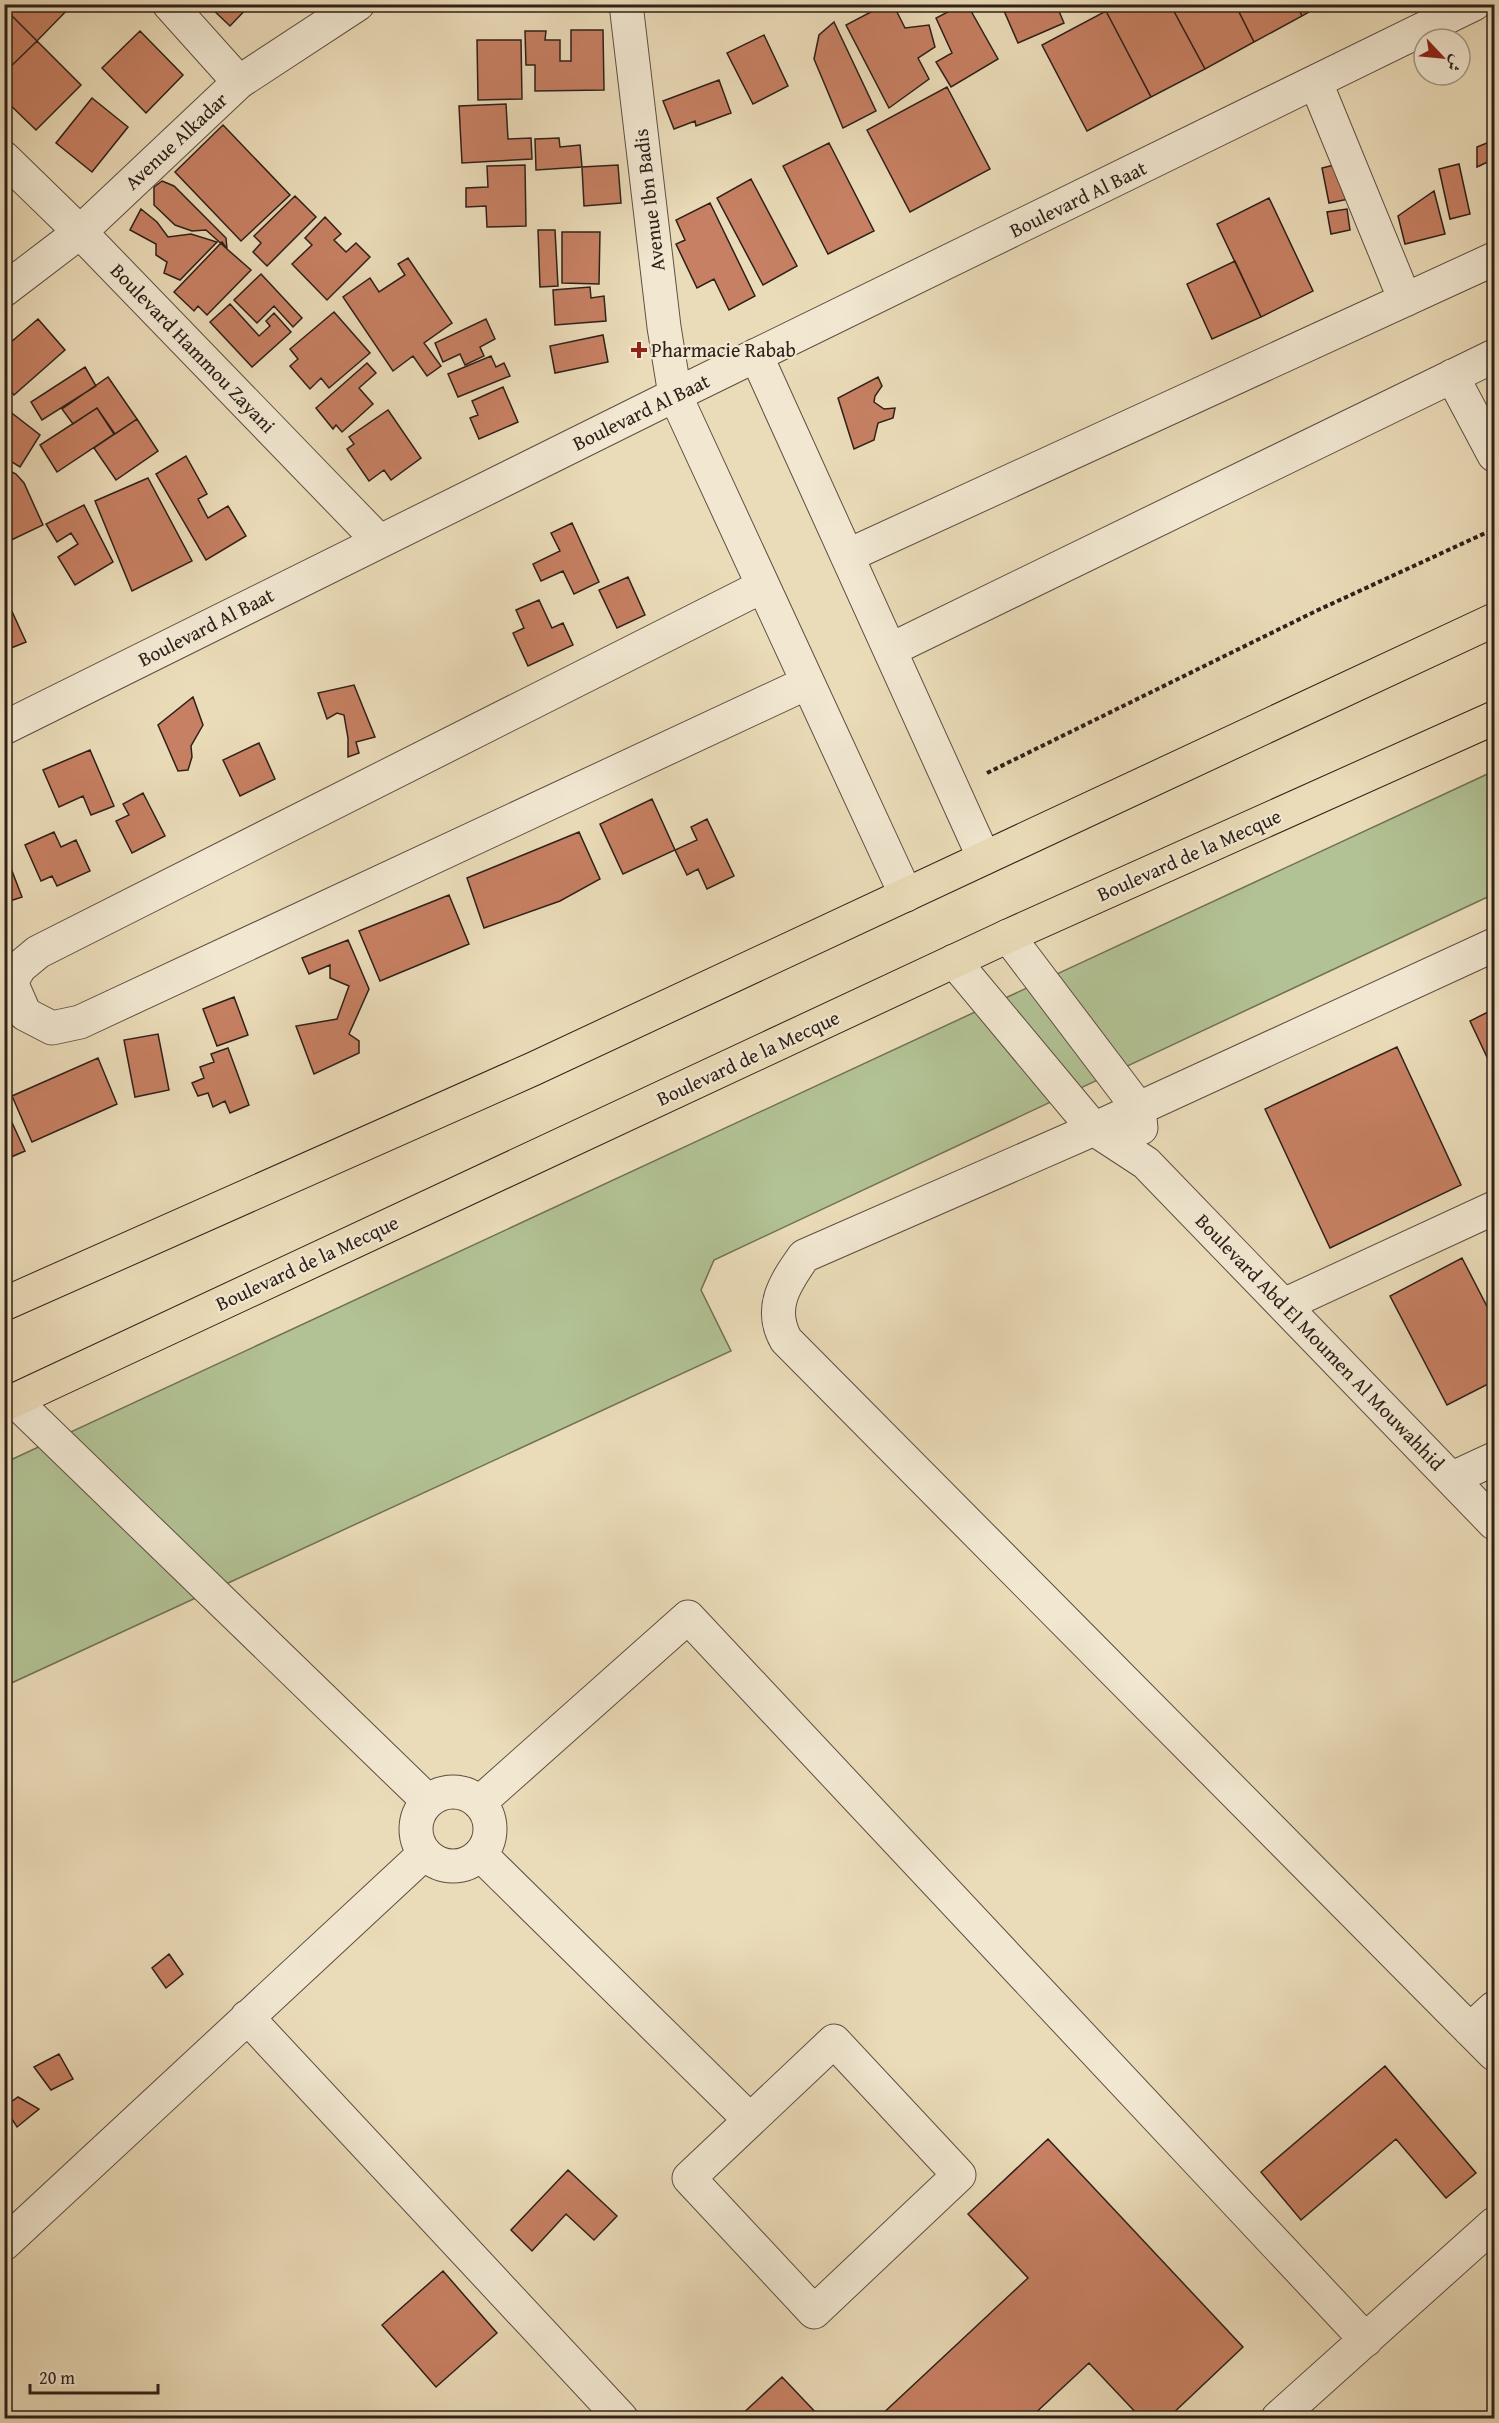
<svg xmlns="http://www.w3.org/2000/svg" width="1499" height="2423" font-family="'Gentium Book Plus',Amiri,serif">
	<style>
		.green { fill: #b2c294; stroke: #707157; stroke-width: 1.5 }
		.building { fill: #c78063; stroke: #2e201a; stroke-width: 1.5 }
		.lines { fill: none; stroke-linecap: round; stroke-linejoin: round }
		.minor-casing { stroke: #5d4f42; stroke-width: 35 }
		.major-casing { stroke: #2e201a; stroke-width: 35 }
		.path { stroke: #2e201a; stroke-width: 4; stroke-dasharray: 4.5 3; stroke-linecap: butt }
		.minor { stroke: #f2e8d2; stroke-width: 33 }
		.major { stroke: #ebdcb9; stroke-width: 33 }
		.poi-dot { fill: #8f2418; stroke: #f2e8d2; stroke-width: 2 }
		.labels { text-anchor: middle; stroke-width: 4.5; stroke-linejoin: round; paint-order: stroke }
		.street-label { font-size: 20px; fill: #2e201a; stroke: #f2e8d2 }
		.poi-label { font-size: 20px; fill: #2e201a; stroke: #f2e8d2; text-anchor: start }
	</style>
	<rect width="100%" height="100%" fill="#ebdcb9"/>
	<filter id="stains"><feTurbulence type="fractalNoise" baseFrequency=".00333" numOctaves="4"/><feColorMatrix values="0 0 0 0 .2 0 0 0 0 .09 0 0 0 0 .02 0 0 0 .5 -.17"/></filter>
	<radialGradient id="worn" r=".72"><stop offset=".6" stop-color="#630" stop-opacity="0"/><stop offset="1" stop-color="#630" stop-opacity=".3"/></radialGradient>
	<path class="green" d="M1494,771V894L714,1260L701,1290L731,1351L5,1686L4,1463Z"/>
	<path class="building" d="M4,4H73L37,41L4,8Z
		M207,4H251L230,26Z
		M886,4H893L905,28L929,25L935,47L918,58L929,79L889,108L846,25Z
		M963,4H967L998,59L951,87L936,62L952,53L936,18Z
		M1001,4H1056L1064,23L1018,43Z
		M1117,4H1170L1205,69L1151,97L1106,11Z
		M1170,4H1235L1254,42L1205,69Z
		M1235,4H1296L1302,16L1254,42Z
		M1296,4H1323L1302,16Z
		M4,8L37,41L4,73Z
		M1106,11L1151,97L1087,131L1042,45Z
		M834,22L876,111L843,128L814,59L819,35Z
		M571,30H603L604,90L535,91V65H526L525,31H546L545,40H560V61H571Z
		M140,31L183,75L146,113L102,68Z
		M764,35L788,86L753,104L727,53Z
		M477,40H521L522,99L478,100Z
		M37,41L81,85L36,130L4,99V73Z
		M719,80L731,113L696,126L695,121L674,129L663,101Z
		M947,87L990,169L910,212L867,130Z
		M92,98L128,127L92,172L56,143Z
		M506,104L508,139L531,138L532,159L462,163L459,106Z
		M223,125L290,195L241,241L175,172Z
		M559,138L560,147L580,145L582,167L536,170L535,139Z
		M1494,140V159L1477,167V147Z
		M829,143L874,231L828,254L783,166Z
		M1342,163L1349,199L1329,203L1322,168Z
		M1459,164L1470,214L1450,219L1439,169Z
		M525,165L526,226L487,227L486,206L466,207V188L488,187L487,166Z
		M618,165L621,203L584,206L582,167Z
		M751,179L797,266L763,285L717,198Z
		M162,181L174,186L226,238L227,249L206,230L192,231L175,225L154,205V187Z
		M1434,191L1445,234L1405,244L1398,216Z
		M295,196L316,217L267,266L253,252L261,243L254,236Z
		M1269,198L1313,291L1261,317L1217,224Z
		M710,203L755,296L729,310L714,279L697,288L676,244L685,240L676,220Z
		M141,209L157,222L168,237L191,234L217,242L180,280L164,273L167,262L156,255V244L130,230Z
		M1347,209L1350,230L1331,234L1327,212Z
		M325,217L341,234L334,240L346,252L356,243L370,257L327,300L292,264L312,245L305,238Z
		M538,230H555L558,286L540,287Z
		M562,232H600L599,284L562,283Z
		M222,242L227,249L251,270L207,315L198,306L194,311L174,292Z
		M408,258L452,323L424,343L441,366L427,376L413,356L393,371L343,297L370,278L379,292L405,275L398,264Z
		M1235,261L1261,317L1212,339L1187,284Z
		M261,274L302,318L293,327L274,306L257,323L234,300Z
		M590,287L591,298L604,296L606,321L555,325L553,290Z
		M230,304L259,336L270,326L266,321L274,313L291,332L252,367L210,322Z
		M334,312L370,353L329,388L321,378L310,389L290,366L298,359L290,349Z
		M38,319L65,350L14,395L4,384V348Z
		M486,319L495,339L480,347L484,356L465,365L460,354L443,362L435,343Z
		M603,335L608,362L555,373L550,346Z
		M491,356L496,367L504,363L510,376L458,397L448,374Z
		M367,363L376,373L359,388L373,404L342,432L336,425L333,429L316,408Z
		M85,367L96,386L42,420L31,402Z
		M108,377L137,419L115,434L97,408L73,424L62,409Z
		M878,377L882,386L875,396L874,402L884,409L895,408L893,418L878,423L874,440L854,449L838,398Z
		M503,387L518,422L479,439L470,418L478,415L472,401Z
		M4,407L40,435L20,467L4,457Z
		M97,408L114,434L57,472L40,445Z
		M388,410L421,458L391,480L384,470L369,481L347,449L354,444L349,437Z
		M137,419L158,451L116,480L94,448Z
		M186,456L207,494L198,499L208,518L228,506L246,536L206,560L156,474Z
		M4,468L16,474L24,483L43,525L7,542L4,539Z
		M148,478L192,561L132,591L95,501Z
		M84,505L113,562L75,585L58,557L78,544L71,533L57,542L46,524Z
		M572,523L599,582L574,594L563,571L541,581L533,564L560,551L551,533Z
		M628,577L645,615L617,628L599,590Z
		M4,594L26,642L4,651Z
		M539,600L552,628L563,623L573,645L528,666L513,633L524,628L516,610Z
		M354,685L375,737L356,742L359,753L348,757V738L344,715L337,713L327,719L318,693Z
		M193,697L203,725L191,746L192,757L188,770L178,771L158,725Z
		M259,743L275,779L240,796L223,760Z
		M90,750L114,806L91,815L83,796L59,807L43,770Z
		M143,793L165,836L132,853L116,821L129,815L123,804Z
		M652,799L675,850L623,874L600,824Z
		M707,819L734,876L707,889L698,869L687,875L675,850L697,840L691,827Z
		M54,832L61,847L76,840L90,871L57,886L52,876L41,881L25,845Z
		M579,832L600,879L560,901L484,928L467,878Z
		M4,850L22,897L4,903Z
		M449,895L469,944L380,981L359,931Z
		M348,940L369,989L349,1034L359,1041V1053L314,1074L296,1026L337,1019L349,986L330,978V965L309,974L302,958Z
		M234,997L248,1035L217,1046L203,1009Z
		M1494,1009V1072L1470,1021Z
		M158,1034L169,1090L135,1097L124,1040Z
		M1397,1047L1461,1185L1330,1248L1265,1109Z
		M228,1048L249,1105L230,1113L225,1101L213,1107L208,1093L198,1096L192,1083L204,1078L200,1067L214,1062L211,1054Z
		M98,1058L117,1104L32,1142L12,1096Z
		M4,1105L25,1151L4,1160Z
		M1462,1258L1494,1320V1381L1447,1405L1390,1296Z
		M169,1954L183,1974L166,1988L152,1968Z
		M59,2054L73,2079L51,2090L34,2067Z
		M1385,2066L1476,2173L1446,2198L1396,2139L1301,2220L1261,2172Z
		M18,2097L39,2109L17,2127L4,2107Z
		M1048,2139L1243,2347L1168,2418H1141L1089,2363L1030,2418H878L1028,2278L968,2214Z
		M568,2170L617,2216L594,2240L566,2214L532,2251L511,2230Z
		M443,2271L497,2333L436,2387L382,2325Z
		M782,2377L821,2418H738Z"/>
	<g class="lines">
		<defs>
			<path id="minor" d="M169,4L239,82
				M626,4L664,327L675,395L906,895
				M1316,83L1405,300
				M4,158L80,232L379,541
				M4,290L80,232L239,82L358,4
				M756,355L984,858
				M1452,376L1494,455
				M847,556L1494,259
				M763,586L38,952L20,967L11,982L25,1014L52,1028L80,1022L807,683
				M890,650L1494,356
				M4,728L675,395L1474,4
				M1008,936L1139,1109L1141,1128
				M1494,945L1094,1129L804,1256C785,1283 768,1308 786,1340L1494,2054
				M954,961L1094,1129L1146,1163L1494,1523
				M1284,1305L1494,1208
				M14,1400L428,1801
				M1453,1478L1494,1459
				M416 1829a37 37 0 1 1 74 0a37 37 0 1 1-74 0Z
				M479,1803L688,1617L1366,2340
				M480,1854L750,2120
				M247,2017L621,2418
				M1470,2030L1494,2008
				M834,2041L959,2175L814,2312L689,2178Z
				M4,2244L425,1853
				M1278,2418L1494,2224"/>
			<path id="major" d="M4,1304L533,1069L1494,620
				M4,1405L1008,936L1494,718"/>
		</defs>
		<use href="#minor" class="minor-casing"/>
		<use href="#major" class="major-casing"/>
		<path class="path" d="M987,773L1316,611L1494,529"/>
		<use href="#minor" class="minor"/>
		<use href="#major" class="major"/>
	</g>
	<path class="poi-dot" d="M636 341h6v6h6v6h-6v6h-6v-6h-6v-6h6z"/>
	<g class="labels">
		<g class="street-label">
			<text transform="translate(176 141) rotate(-43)" y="7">Avenue Alkadar</text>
			<text transform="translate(1078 199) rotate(-26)" y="7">Boulevard Al Baat</text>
			<text transform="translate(649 200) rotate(-97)" y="7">Avenue Ibn Badis</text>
			<text transform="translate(193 348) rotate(46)" y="7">Boulevard Hammou Zayani</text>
			<text transform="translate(641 412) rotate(-26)" y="7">Boulevard Al Baat</text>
			<text transform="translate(206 627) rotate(-27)" y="7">Boulevard Al Baat</text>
			<text transform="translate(1189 855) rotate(-24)" y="7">Boulevard de la Mecque</text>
			<text transform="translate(748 1058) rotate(-25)" y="7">Boulevard de la Mecque</text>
			<text transform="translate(307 1263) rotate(-25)" y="7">Boulevard de la Mecque</text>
			<text transform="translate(1320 1342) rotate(46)" y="7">Boulevard Abd El Moumen Al Mouwahhid</text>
		</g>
		<g class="poi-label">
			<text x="651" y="357">Pharmacie Rabab</text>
		</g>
	</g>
	<rect width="1499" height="2423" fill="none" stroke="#ebdcb9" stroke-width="24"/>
	<rect x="6" y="6" width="1487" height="2411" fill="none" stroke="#2e201a" stroke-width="3"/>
	<rect x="12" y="12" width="1475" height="2399" fill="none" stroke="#2e201a" stroke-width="1.5"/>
	<g transform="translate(1442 57) rotate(116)"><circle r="28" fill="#f2e8d2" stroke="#a49888" stroke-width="1.5"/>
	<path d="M0-4.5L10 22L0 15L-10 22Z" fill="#8f2418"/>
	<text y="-9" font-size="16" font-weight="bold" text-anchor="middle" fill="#2e201a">ش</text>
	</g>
	<path d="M30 2384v9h128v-9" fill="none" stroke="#2e201a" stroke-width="3"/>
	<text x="39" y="2384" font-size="18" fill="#2e201a" stroke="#f2e8d2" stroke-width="4.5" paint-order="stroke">20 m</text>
	<rect width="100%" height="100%" filter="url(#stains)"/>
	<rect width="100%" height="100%" fill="url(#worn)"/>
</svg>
